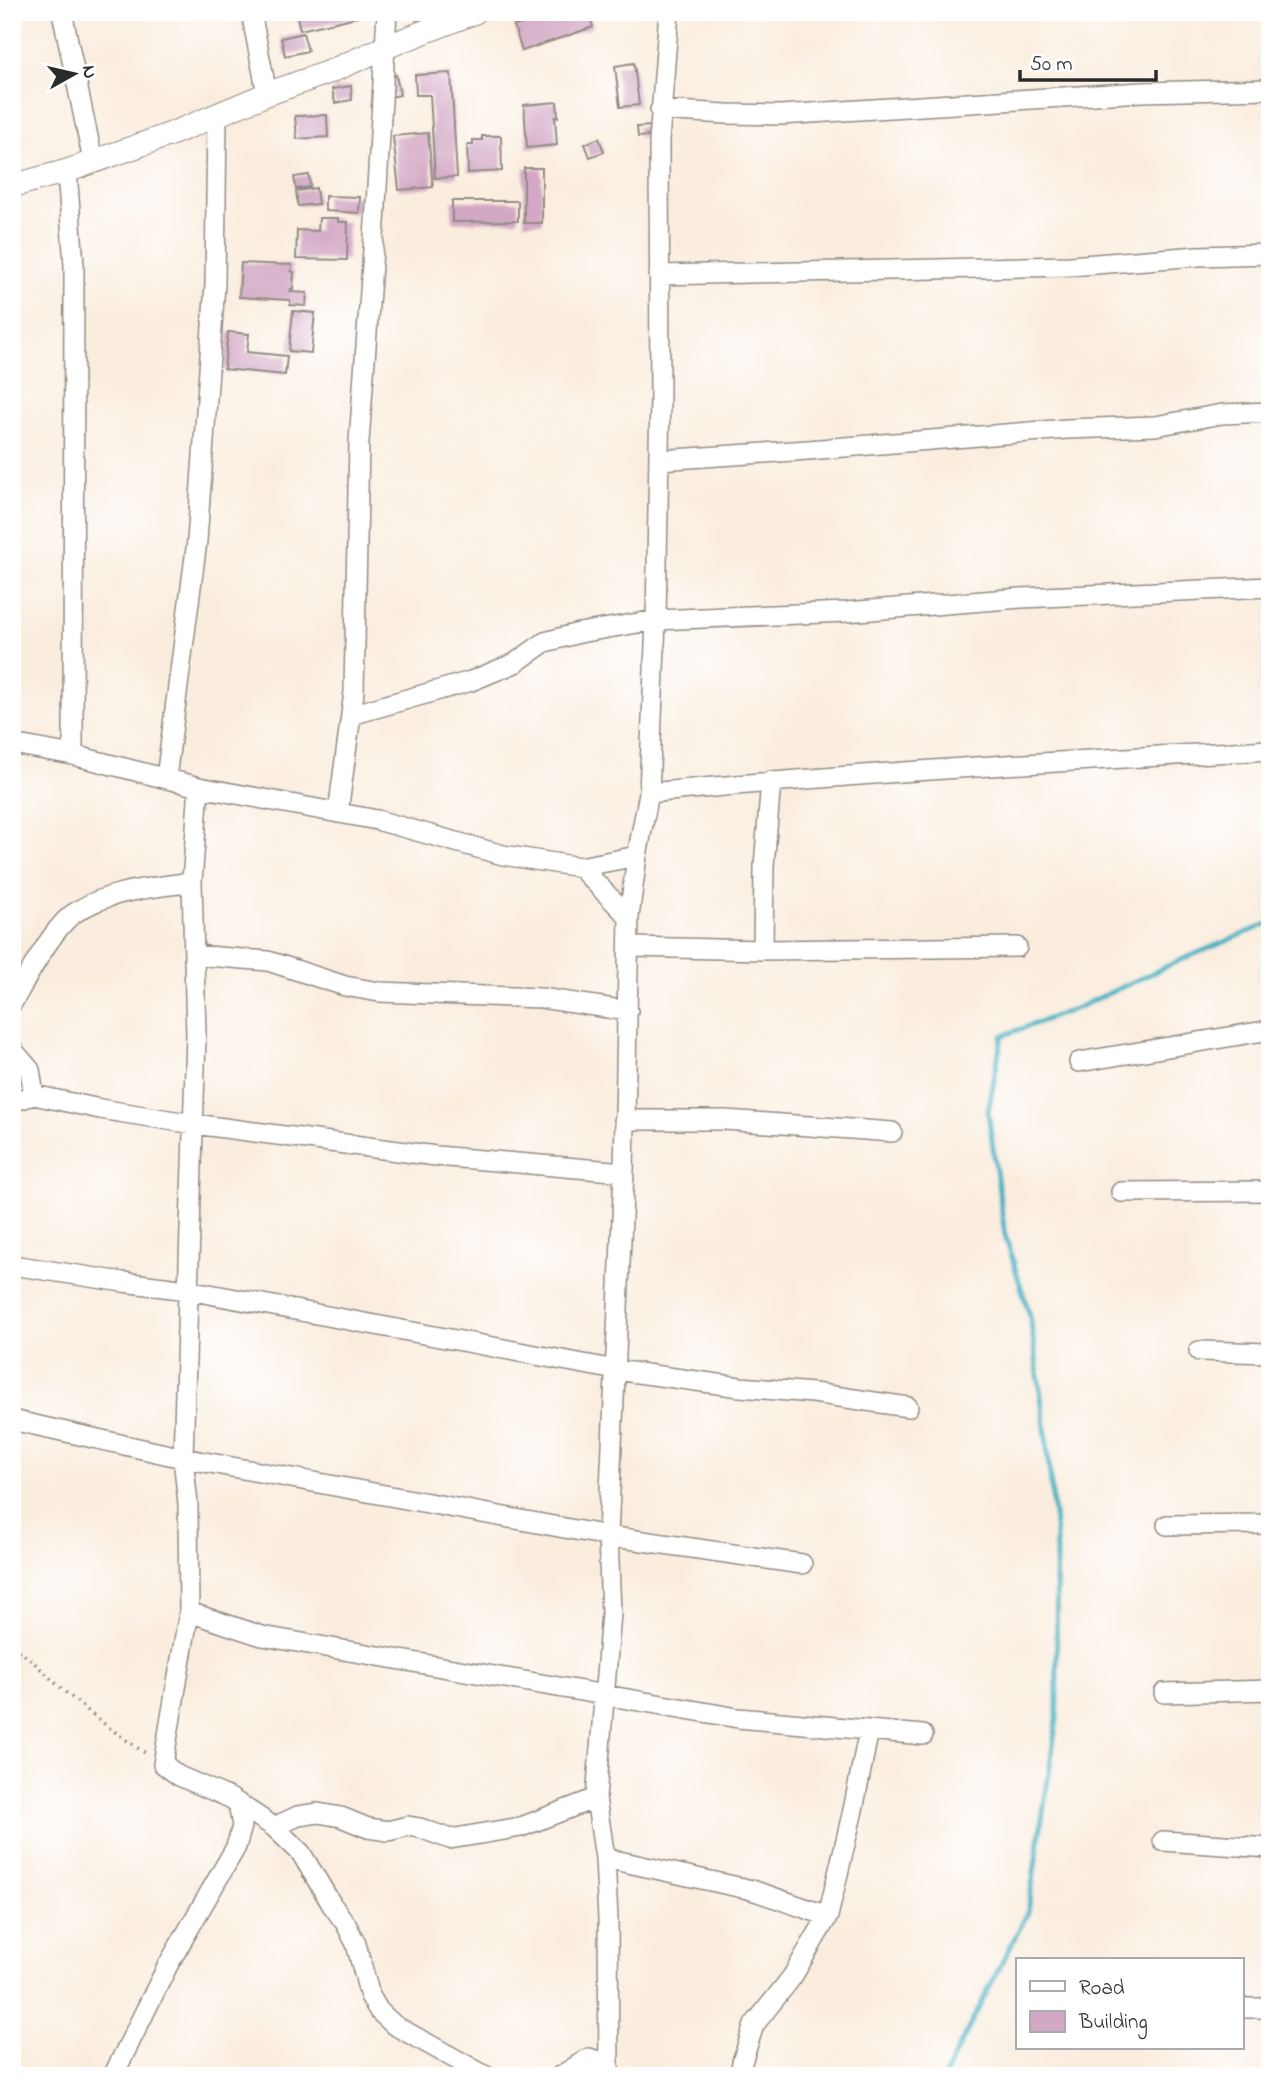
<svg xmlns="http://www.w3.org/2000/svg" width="1282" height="2088" font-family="'Indie Flower',sans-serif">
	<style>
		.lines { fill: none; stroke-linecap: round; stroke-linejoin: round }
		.stream { stroke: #43b0c1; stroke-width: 5 }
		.building { fill: #d3a8c5 }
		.minor-casing { stroke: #928c84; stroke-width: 22 }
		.tertiary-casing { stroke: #928c84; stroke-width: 25 }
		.path { stroke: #928c84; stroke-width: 3.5; stroke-dasharray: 2 5; stroke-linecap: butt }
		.minor { stroke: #fff; stroke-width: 19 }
		.tertiary { stroke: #fff; stroke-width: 23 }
	</style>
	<rect width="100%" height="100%" fill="#fff"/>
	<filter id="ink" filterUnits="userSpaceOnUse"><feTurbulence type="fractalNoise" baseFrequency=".0143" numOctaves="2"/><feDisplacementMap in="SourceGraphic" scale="14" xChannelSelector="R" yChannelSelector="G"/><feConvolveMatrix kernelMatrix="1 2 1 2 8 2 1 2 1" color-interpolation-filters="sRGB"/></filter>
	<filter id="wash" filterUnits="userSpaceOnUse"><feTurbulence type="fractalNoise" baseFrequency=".00686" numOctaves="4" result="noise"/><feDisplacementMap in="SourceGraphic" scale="28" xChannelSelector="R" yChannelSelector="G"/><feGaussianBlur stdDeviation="1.57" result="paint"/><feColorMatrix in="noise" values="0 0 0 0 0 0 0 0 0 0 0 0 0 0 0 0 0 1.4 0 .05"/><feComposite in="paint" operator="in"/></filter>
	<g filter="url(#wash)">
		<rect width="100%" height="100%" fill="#faedde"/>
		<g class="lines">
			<path class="stream" d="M944,2076L1028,1912L1057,1719L1056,1535L1045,1426L1030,1316L1005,1235L988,1112L1002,1036L1077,1008L1176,962L1270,923"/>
		</g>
		<g id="blocks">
			<path class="building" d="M296,12H365L366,15L300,30Z
				M414,12H441V13L416,20Z
				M555,12H589L593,27L522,51L514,26Z
				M303,33L308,51L285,56L281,38Z
				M634,63L639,105L620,107L615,66Z
				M451,73L457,177L435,178L430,95H416L415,75Z
				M396,75L400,95L389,97L385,78Z
				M351,86L352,100L335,103L332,89Z
				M557,102L558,117H555L557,145L527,148L524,105Z
				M327,115L328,137L297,139L295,116Z
				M652,126V136L638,137L637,127Z
				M428,133L433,187L399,190L393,136Z
				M482,136H501L502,171L468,173L467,145H473V140H482Z
				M599,138L604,152L590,157L585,144Z
				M524,168H542V223H524Z
				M309,175L310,187L296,189L294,177Z
				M316,188L318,204L298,206L296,191Z
				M325,196L360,197L359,213L325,211Z
				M452,201H518V221L452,222Z
				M319,218H338V222H348L347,260L296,259L297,230L318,231Z
				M241,263L292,265L291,271L294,272L293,289H291L290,292L307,293L306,306L290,305V300L239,297Z
				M293,311L315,313L311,353L289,351Z
				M228,332L249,334L247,352L287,356L285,375L224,369Z"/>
		</g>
	</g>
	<g filter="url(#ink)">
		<use href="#blocks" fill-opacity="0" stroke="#928c84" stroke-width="2"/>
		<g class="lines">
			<defs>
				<path id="minor" d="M62,12L93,161
					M251,12L267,94
					M660,110L726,114L780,115L1142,92L1270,89
					M67,171L74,265L73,755
					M659,275L1070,266L1198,256L1270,254
					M659,460L808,450L1067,429L1155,426L1222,414L1270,412
					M351,715L471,681L515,663L545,642L579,633L656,620L846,612L1021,598L1270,587
					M12,744L73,755L199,787L377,820L503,855L580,867L637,856
					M166,778L197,541L215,284L217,115
					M199,787L192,882L196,1035L183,1458L188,1504L189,1612L163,1764L179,1776L230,1798L274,1827L301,1853L332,1905L346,1924L356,1944L370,1996L379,2011L394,2025L486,2076
					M649,793C856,773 1062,761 1270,750
					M338,813L354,692L359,442L375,223L387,12
					M580,867L629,917
					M630,947L763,950L1017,947
					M763,950L764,866L771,781
					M195,955L268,961L345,986L379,992L541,998L628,1011
					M12,1003C26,980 51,930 73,914C107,890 152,888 192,882
					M12,1049L30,1070L34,1095L100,1109L194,1124L436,1156L624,1172
					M1079,1062L1270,1030
					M12,1102L34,1095
					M624,1120H725L892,1132
					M1121,1192L1270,1191
					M12,1265L123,1282L188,1290L616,1370L740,1387L813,1393L908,1407
					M1199,1351L1270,1353
					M12,1420L183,1458L608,1536L802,1564
					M1167,1525L1270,1524
					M189,1612L262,1636L738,1718L923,1735
					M1164,1693L1270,1690
					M274,1827L298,1816L318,1813L341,1817L368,1828L388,1831L408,1826L420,1828L450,1839L521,1827L596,1798
					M1163,1841L1270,1848
					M605,1858L752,1890L828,1916
					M1242,2008H1270
					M113,2076L168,1965L236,1847L242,1826L238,1803
					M560,2076L589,2058L595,2060L609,2075
					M609,2076L608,1919L605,1858L596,1798L611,1613L608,1536L624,1172L629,917L637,856L649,793L656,620L660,396L659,141L669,12
					M740,2076L742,2062L754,2025L792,1977L828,1916L853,1810L869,1730"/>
				<path id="tertiary" d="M12,186L67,171L171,134L267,94L329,72L386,47L475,12"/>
			</defs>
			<use href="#minor" class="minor-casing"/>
			<use href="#tertiary" class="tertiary-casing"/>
			<path class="path" d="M12,1647C32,1658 46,1675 63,1690C90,1713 117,1735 147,1754"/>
			<use href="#minor" class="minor"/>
			<use href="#tertiary" class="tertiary"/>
		</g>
	</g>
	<rect width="1282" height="2088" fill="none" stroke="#fff" stroke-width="42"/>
	<rect x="1016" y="1958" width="228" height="91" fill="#ffffff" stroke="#aaaaaa" stroke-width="2"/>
	<rect x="1030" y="1981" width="35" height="10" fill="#ffffff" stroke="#aaaaaa" stroke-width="2"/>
	<text x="1079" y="1994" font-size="21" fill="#2b2b2b">Road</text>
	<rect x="1030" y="2011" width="35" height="21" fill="#d3a8c5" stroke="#aaaaaa" stroke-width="2"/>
	<text x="1079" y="2028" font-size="21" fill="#2b2b2b">Building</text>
	<g transform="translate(74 74) rotate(82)" stroke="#ffffff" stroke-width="5" paint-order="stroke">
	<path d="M0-5L12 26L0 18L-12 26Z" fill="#2b2b2b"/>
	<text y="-10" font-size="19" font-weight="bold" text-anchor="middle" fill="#2b2b2b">N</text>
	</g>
	<path d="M1020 70v10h136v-10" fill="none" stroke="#2b2b2b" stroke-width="3.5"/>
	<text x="1030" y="70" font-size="21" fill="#2b2b2b" stroke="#ffffff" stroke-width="5" paint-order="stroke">50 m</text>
</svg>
